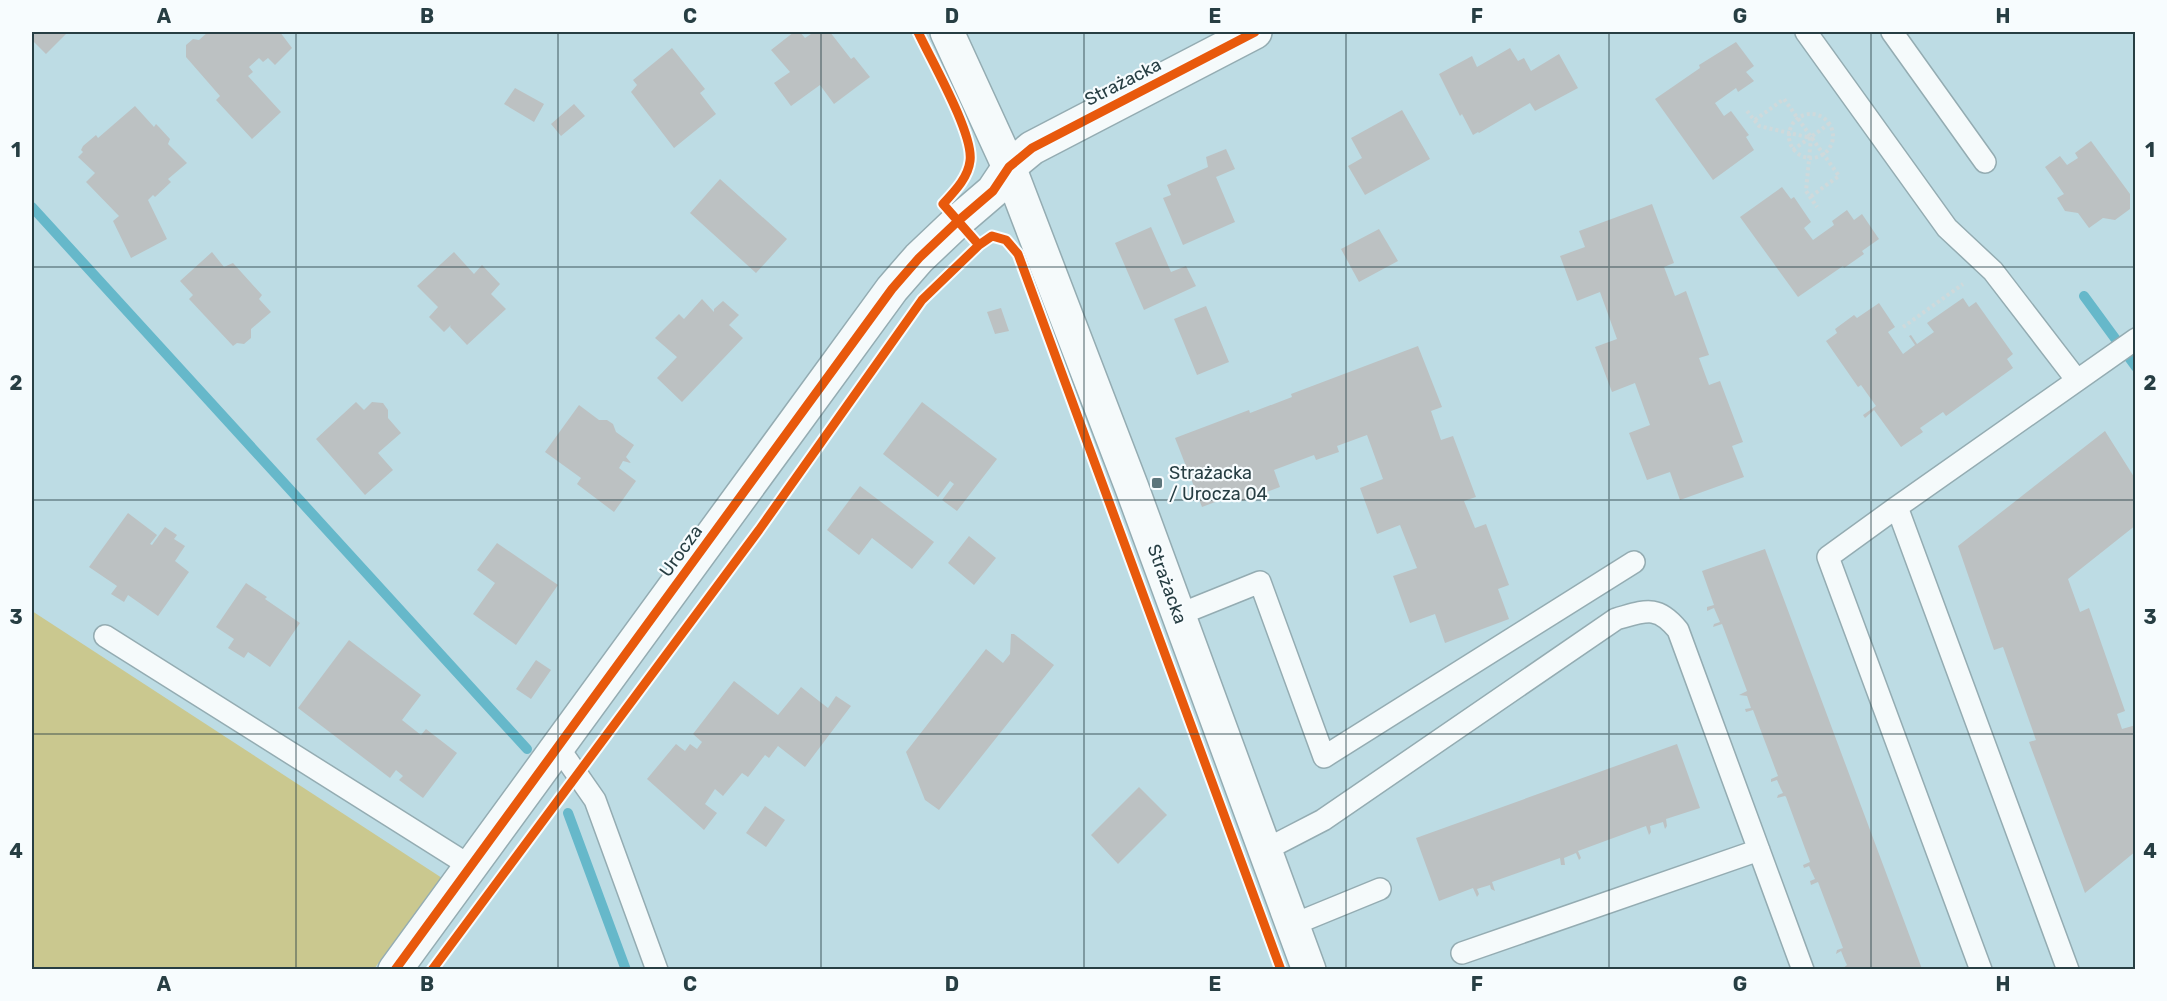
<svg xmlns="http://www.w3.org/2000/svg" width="2167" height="1001" font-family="Rubik,sans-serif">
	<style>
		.green { fill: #cac88f }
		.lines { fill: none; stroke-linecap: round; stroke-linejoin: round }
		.stream { stroke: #66b8ca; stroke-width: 10 }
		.building { fill: #bcc1c2 }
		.service-casing { stroke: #94acb2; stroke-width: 24 }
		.minor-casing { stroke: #94acb2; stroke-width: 36 }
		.tertiary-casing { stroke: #94acb2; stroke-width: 36 }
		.path { stroke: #cfd9db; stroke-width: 4; stroke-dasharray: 3 3; stroke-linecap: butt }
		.service { stroke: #f5fafb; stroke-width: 21 }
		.minor { stroke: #f5fafb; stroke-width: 33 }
		.tertiary { stroke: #f5fafb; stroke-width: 33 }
		.cycleway-casing { stroke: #f7fcfe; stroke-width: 13 }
		.cycleway { stroke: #e8590c; stroke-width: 9 }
		.grid { fill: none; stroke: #273e43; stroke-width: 1.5; stroke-opacity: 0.55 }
		.poi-dot { fill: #5c757b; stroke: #f7fcfe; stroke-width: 2 }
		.labels { text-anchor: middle; stroke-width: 4.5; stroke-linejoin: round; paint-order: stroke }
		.street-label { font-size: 18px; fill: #273e43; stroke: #f7fcfe }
		.poi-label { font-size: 18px; fill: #273e43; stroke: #f7fcfe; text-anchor: start }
		.neatline { fill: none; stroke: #273e43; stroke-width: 2 }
		.grid-label { font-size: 20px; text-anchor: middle; font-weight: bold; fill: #273e43 }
	</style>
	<rect width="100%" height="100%" fill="#bddce4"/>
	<path class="green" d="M32,611L442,878L374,969H32Z"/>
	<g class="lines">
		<path class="stream" d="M32,207L527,749
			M2084,296L2136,367
			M568,813L626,970
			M433,970L506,873L558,799"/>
	</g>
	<path class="building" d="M32,32H68L46,54L32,40Z
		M208,32H280L292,48L275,65L268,58L263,62L259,58L249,67L253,72L248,76L281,112L252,139L216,100L220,96L186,57V45L193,39L199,40Z
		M794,32H800L805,38L814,32H830L851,59L854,57L870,77L834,104L820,85L791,106L774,83L790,72L771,50Z
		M1736,42L1754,66L1746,72L1754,81L1738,92L1736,88L1715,103L1724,116L1731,111L1749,135L1746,137L1754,150L1713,180L1655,99L1700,68L1699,65Z
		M672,48L705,89L700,93L716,114L674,148L631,92L637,85L633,80Z
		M1510,48L1518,61L1524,58L1531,71L1559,54L1578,88L1535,111L1530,103L1479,133L1478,132L1473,135L1462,114L1460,116L1439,74L1472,56L1477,67Z
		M515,88L544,104L534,122L504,104Z
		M574,104L585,116L561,136L551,124Z
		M135,106L154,127L156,124L159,127L170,139L168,144L187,163L168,179L171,182L155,197L153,195L148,200L167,239L131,258L113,221L119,216L86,182L95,173L78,157L83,152L81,150L83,146L96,135L98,138Z
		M1402,110L1430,159L1365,195L1348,166L1362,158L1351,138Z
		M2091,141L2130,194V209L2115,220L2103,218L2089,228L2078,213L2065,211L2057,198L2064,194L2045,167L2060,156L2067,165L2078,158L2075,153Z
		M1226,149L1235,169L1216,177L1235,222L1183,245L1163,198L1171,195L1167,185L1208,167L1206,157Z
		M720,179L787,239L756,273L690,213Z
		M1782,187L1791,199L1794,197L1811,222L1804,228L1813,240L1834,225L1832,221L1847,210L1854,220L1862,214L1879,239L1862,251L1864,254L1844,268L1843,266L1798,297L1740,217Z
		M1652,204L1674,263L1664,267L1675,296L1686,291L1709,355L1699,358L1709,385L1720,381L1743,442L1732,446L1744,477L1680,500L1670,472L1647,480L1629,433L1650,425L1635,383L1612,392L1595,347L1617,339L1600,292L1577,301L1560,256L1585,247L1579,231Z
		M1151,227L1171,272L1186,266L1196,286L1144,310L1115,243Z
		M1379,229L1398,261L1359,282L1341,249Z
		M212,252L224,267L233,263L262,295L259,299L271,312L251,329V338L244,344L237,343L233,346L189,299L193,295L180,281Z
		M454,252L474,274L482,265L500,284L491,294L506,309L467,345L450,327L451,325L444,332L429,317L438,307L417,286Z
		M1963,298L1969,307L1976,302L2013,354L2007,359L2013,368L1946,416L1943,412L1920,428L1923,432L1901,447L1874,410L1865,418L1863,415L1876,406L1861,385L1858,387L1826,341L1837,333L1835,329L1854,315L1857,318L1879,303L1895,327L1888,332L1903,354L1915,345L1909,336L1911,335L1917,344L1934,332L1927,323Z
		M702,299L714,312V309L723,301L739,315L729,325L743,338L682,402L657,378L677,357L655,338L679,314L684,319Z
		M1206,306L1229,362L1197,375L1174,319Z
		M1001,308L1009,331L995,334L987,312Z
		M1418,346L1442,407L1431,411L1441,440L1453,436L1476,497L1464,501L1475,528L1486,524L1509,585L1498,589L1509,619L1445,643L1435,614L1410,623L1393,576L1417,568L1400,525L1377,534L1360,488L1383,479L1367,435L1337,446L1339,452L1316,460L1314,455L1274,470L1280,487L1242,501L1239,493L1202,507L1175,438L1249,410L1250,413L1292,397L1291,394Z
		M356,402L364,410L372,402L383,403L388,410V418L401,433L378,453L393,470L365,495L316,439Z
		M922,402L997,459L957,511L942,500L954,484L950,481L938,497L883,454Z
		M579,405L599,420H607L613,424L616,432L634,445L626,457L631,463L623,461L619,468L636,481L614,512L577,484L581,478L545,452Z
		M2105,431L2136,480V525L2068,579L2080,612L2089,608L2125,711L2117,714L2122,729L2136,725V851L2085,893L2029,742L2036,740L2003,647L1994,650L1958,546Z
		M860,486L934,542L912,569L872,538L859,555L827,530Z
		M128,513L157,535L150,544L152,545L165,527L177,535L174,539L185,546L175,561L189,572L158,616L128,595L124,602L111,594L117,586L89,567Z
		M969,536L996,558L974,585L948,563Z
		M497,543L558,585L516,645L473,614L495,583L477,570Z
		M1765,549L1922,969H1850V967L1841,970L1847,965L1845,961L1841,951L1836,954L1837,950L1843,948L1818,882L1811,885L1810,881L1815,879L1809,866L1804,868L1803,865L1810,862L1786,797L1785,796L1777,798L1778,795L1783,793L1781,789L1777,780L1771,782V779L1778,776L1753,710L1746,712L1745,709L1751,708L1747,696L1739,695L1747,691L1722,624L1713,627L1714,624L1720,622L1714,608L1707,611V607L1714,605L1702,571Z
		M246,583L267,597L265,599L300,623L270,667L248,652L244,658L228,648L234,639L216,627Z
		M1011,634H1014L1054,665L939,810L925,800L906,752L986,649L1003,663L1010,654Z
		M349,640L421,695L402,720L421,735L426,729L457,753L423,798L399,780L403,776L396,770L390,778L298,708Z
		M536,660L551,670L531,699L516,689Z
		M734,681L778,715L801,687L828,708L836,696L851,706L805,767L778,746L769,758L765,755L748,777L742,773L723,796L715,789L705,804L717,813L704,830L647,779L676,744L685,751L690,744L697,749L702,742L693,734Z
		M1677,744L1700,808L1666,819L1667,826L1665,829L1663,822L1650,826L1651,832L1649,835L1646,826L1578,851L1581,858L1579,860L1576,853L1564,858L1565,865H1561L1560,858L1492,882L1495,891L1491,889L1490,885L1477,889L1479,894L1477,897L1473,888L1439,901L1416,838Z
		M1139,787L1167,815L1118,864L1091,835Z
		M765,806L785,820L766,847L746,833Z"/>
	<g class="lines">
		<defs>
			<path id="service" d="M1806,32L1947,228L1993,271L2076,379
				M1892,32L1985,162
				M1897,507L1828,557L1981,970
				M1178,615L1260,582L1324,757L1634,562
				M105,636L470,866
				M558,747L595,800L657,970
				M1265,850L1323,820L1616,619C1645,611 1657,604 1678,630L1803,970
				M1292,925L1380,889
				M1462,953L1759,850
				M2068,970L1897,507L2136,339"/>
			<path id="minor" d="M395,970L892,289L919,258L958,221L993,191L1009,167L1032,148L1255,32"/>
			<path id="tertiary" d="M947,32L1009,167L1132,488L1309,970"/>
		</defs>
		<use href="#service" class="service-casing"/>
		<use href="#minor" class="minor-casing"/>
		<use href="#tertiary" class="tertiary-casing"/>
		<path class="path" d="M1747,111L1759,126L1811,138L1806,191L1817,207
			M1789 136a22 22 0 1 1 44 0a22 22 0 1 1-44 0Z
			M1755,120L1784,99L1839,176L1810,197
			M1793,150L1830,123
			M1903,327L1963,284"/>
		<use href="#service" class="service"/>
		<use href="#minor" class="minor"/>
		<use href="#tertiary" class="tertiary"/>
		<defs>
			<path id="cycleway" d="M918,32C931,60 974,134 970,161C968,178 954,192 943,204L979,245
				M395,970L892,289L919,258L958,221L993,191L1009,167L1032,148L1255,32
				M432,970L759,530L922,300L979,245L992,236L1006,240L1018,254L1281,970"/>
		</defs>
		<use href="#cycleway" class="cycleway-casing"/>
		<use href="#cycleway" class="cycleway"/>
	</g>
	<path class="grid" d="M296,32V970M558,32V970M821,32V970M1084,32V970M1346,32V970M1609,32V970M1871,32V970M32,267H2136M32,500H2136M32,734H2136"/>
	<rect class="poi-dot" x="1151" y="477" width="12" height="12" rx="3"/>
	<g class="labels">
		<g class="street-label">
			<text transform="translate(1123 82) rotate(-27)" y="6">Strażacka</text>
			<text transform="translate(681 551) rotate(-54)" y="6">Urocza</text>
			<text transform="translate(1167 584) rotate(70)" y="6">Strażacka</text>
		</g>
		<g class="poi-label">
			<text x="1169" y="479">Strażacka<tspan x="1169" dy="21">/ Urocza 04</tspan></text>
		</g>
	</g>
	<rect width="2167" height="1001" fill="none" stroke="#f7fcfe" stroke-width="66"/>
	<rect x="33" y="33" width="2101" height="935" class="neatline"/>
	<g class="grid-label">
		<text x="164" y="23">A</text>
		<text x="427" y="23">B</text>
		<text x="690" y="23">C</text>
		<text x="952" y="23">D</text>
		<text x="1215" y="23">E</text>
		<text x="1477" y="23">F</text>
		<text x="1740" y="23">G</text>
		<text x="2003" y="23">H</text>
		<text x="16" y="157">1</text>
		<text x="2150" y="157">1</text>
		<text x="16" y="390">2</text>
		<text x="2150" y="390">2</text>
		<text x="16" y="624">3</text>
		<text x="2150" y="624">3</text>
		<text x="16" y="858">4</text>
		<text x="2150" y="858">4</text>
		<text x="164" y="991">A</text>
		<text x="427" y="991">B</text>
		<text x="690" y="991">C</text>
		<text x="952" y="991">D</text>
		<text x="1215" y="991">E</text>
		<text x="1477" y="991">F</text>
		<text x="1740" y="991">G</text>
		<text x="2003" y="991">H</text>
	</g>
</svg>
